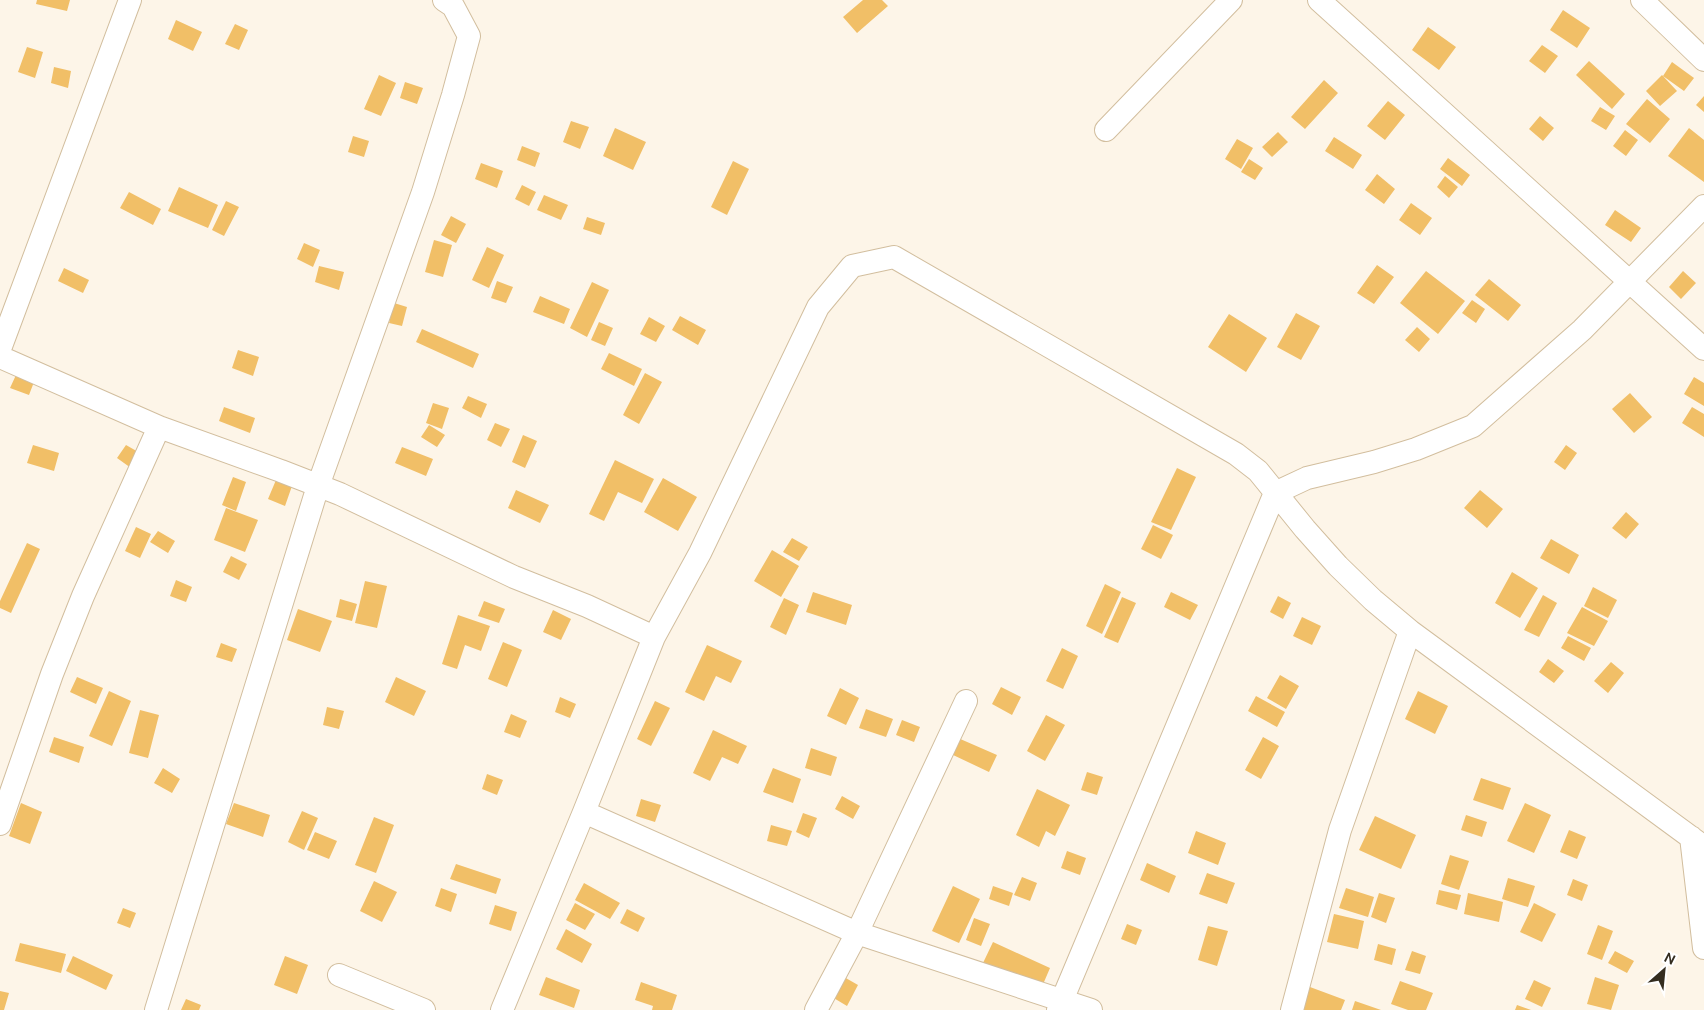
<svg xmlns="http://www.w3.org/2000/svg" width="1704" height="1010" font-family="Ubuntu,sans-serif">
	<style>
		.building { fill: #f1bf67 }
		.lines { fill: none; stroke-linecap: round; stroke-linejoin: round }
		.street-casing { stroke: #d2be9e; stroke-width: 24 }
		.street { stroke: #fff; stroke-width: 22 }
	</style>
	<rect width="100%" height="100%" fill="#fdf5e8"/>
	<path class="building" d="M37,0H70L67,11L36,4Z
		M863,0H882L888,6L857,33L843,17Z
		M1563,10L1590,28L1577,48L1550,30Z
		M176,20L202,32L193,51L168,39Z
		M235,24L248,30L239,50L225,44Z
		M1428,27L1456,47L1439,70L1412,50Z
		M1542,45L1558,56L1545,73L1529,61Z
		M27,47L43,52L35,78L18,72Z
		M1589,61L1625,94L1612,109L1576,75Z
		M1672,62L1694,78L1684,91L1663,76Z
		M54,67L71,71L68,88L51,83Z
		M379,75L396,83L381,116L364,109Z
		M1662,75L1677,91L1660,106L1646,91Z
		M1324,80L1338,93L1305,129L1291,117Z
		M405,82L423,88L417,104L400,98Z
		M1704,96V112L1696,105Z
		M1647,99L1670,119L1650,143L1626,124Z
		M1388,101L1405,115L1385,140L1367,126Z
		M1600,107L1615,116L1606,130L1591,121Z
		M1540,116L1554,128L1543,141L1529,129Z
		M571,121L589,127L580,149L563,142Z
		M615,128L646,142L633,170L603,156Z
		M1689,128L1704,140V182L1668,156Z
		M1625,130L1638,140L1626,156L1613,146Z
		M1278,132L1288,142L1272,157L1262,147Z
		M353,136L369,141L364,157L348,152Z
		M1334,137L1362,155L1353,169L1325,151Z
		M1237,139L1253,148L1241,169L1225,159Z
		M522,146L540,153L535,167L517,160Z
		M1448,158L1470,175L1462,186L1440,169Z
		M1249,159L1263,168L1255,180L1241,172Z
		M733,161L749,169L727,215L711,207Z
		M481,163L503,171L497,188L475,179Z
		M1377,174L1395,189L1384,204L1365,190Z
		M1445,176L1458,187L1449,198L1437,187Z
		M522,185L536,192L529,206L515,199Z
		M179,187L218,205L208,228L168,211Z
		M129,192L161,209L153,225L120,208Z
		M544,195L568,205L561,220L537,210Z
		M226,201L239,207L224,236L212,230Z
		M1411,203L1432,218L1420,235L1399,220Z
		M1615,210L1641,228L1631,242L1605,225Z
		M451,216L466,224L456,243L441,235Z
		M587,217L605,223L601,235L583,229Z
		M434,240L452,245L443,277L425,272Z
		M304,243L320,250L313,267L297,259Z
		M487,247L504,255L489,288L472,280Z
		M1377,265L1394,277L1374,304L1357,293Z
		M319,266L344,272L339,290L315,282Z
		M64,268L89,280L83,293L58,281Z
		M1426,271L1465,301L1438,334L1400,303Z
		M1683,271L1696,283L1681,299L1669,287Z
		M1489,279L1521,305L1508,321L1475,295Z
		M497,281L513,287L506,303L491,298Z
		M592,282L609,290L587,337L570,328Z
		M540,296L570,309L564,324L533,312Z
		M1472,300L1485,309L1476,323L1462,313Z
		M394,303L407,307L402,326L389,323Z
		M1296,313L1320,326L1301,360L1277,347Z
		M1229,314L1267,338L1246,372L1208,347Z
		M680,316L706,330L698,345L672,330Z
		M649,317L665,326L656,342L640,334Z
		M599,322L613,328L605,346L591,340Z
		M1417,327L1430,339L1419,352L1405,340Z
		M422,329L479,354L473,368L416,342Z
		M238,350L259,357L253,376L232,368Z
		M609,353L642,369L634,386L601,369Z
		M645,373L662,382L639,424L623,415Z
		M16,375L34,382L29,395L10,388Z
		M1694,377L1704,383V406L1684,394Z
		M1630,393L1652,417L1634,433L1612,409Z
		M468,396L487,404L481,418L462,408Z
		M433,403L449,408L442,429L426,423Z
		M224,407L255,418L250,433L219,421Z
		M1692,407L1704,414V437L1682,423Z
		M495,423L510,429L501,447L487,440Z
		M429,425L445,435L437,447L421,437Z
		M523,435L537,441L525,468L512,462Z
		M33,445L59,453L54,471L27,463Z
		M126,445L140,453L131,468L117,458Z
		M1566,445L1577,453L1565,470L1554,462Z
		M402,447L433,459L426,476L395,463Z
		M615,460L654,479L642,503L618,492L604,521L589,514Z
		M1177,468L1196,477L1171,530L1151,522Z
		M233,477L246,482L236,511L222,505Z
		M663,478L697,497L678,531L644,512Z
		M276,480L292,486L285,506L268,499Z
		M516,490L549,505L540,523L508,508Z
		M1480,490L1503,509L1487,528L1464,508Z
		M226,508L258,520L245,552L214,540Z
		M1626,512L1639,524L1626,539L1612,528Z
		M1153,525L1173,535L1161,559L1141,549Z
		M136,527L151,534L140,558L125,551Z
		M158,531L175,541L168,553L150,542Z
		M792,538L808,547L799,561L783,552Z
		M1551,539L1579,555L1569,574L1540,558Z
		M27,543L40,549L11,613L0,608V601Z
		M772,550L799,566L781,597L754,581Z
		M231,556L247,564L239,580L223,572Z
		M1512,572L1538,588L1520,618L1495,603Z
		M176,580L192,587L186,602L170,596Z
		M365,581L387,586L377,628L355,623Z
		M1105,584L1121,592L1102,634L1086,626Z
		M1593,587L1617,600L1608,618L1584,606Z
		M813,592L852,605L846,625L806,612Z
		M1171,592L1198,605L1190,620L1164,607Z
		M1543,595L1557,603L1539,637L1524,630Z
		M1278,596L1291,603L1283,619L1270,612Z
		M1122,597L1136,603L1118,643L1104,637Z
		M784,598L799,605L786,635L770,627Z
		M340,599L357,604L352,621L336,617Z
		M484,601L505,609L499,623L478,616Z
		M1582,607L1608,621L1594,646L1567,633Z
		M298,609L332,621L320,652L287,640Z
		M553,610L571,619L561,640L543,632Z
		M458,615L490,626L481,651L465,645L457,669L442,664Z
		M1302,617L1321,626L1312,645L1293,636Z
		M1568,636L1591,648L1584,661L1561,648Z
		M503,642L522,650L507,687L488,679Z
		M221,643L237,649L232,662L216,657Z
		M707,645L742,661L731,683L716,676L704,701L685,692Z
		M1062,648L1078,656L1063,689L1046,681Z
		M1548,659L1564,671L1554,683L1539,672Z
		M1611,662L1624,673L1608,693L1594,681Z
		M1280,675L1299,686L1286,709L1267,698Z
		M77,677L103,688L96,704L70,692Z
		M396,677L426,691L414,716L385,702Z
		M1001,687L1021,697L1012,715L992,704Z
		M840,688L859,698L846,725L827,716Z
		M109,691L131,701L112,746L89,736Z
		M1418,691L1448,706L1435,734L1405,719Z
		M1256,696L1285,712L1277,727L1248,711Z
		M560,697L576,704L570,718L555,712Z
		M655,701L670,708L651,746L637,739Z
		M327,707L344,711L339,729L323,725Z
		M866,709L893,719L886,737L859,728Z
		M140,710L159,715L148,758L129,753Z
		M511,714L527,721L520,738L504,732Z
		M1046,715L1065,725L1045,761L1027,751Z
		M902,720L920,727L914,742L896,735Z
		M713,730L747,746L738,764L722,757L710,781L693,773Z
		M54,737L84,747L79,763L49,752Z
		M1263,737L1279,746L1261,779L1245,770Z
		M958,738L997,755L989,772L951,754Z
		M811,748L837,757L831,776L805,768Z
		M163,768L180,779L172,793L154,783Z
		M773,768L801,779L793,803L763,792Z
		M1087,772L1103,777L1097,795L1081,790Z
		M487,774L503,780L497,795L482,789Z
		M1481,778L1511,788L1503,810L1473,800Z
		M1037,789L1070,805L1055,836L1046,831L1039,847L1016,835Z
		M842,796L860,806L853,819L835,809Z
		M641,799L661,805L655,822L636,816Z
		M21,803L42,812L30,844L9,836Z
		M234,803L270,815L263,837L226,824Z
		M1525,803L1551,815L1534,853L1507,841Z
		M302,811L318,818L304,850L288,842Z
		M803,813L817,818L809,838L796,832Z
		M1466,815L1487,822L1482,837L1461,830Z
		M1375,816L1416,835L1401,869L1359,850Z
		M374,817L394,825L376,873L355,865Z
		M771,825L792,831L787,846L767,841Z
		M1569,830L1586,837L1577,859L1560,852Z
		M1196,831L1226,843L1218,865L1188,853Z
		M315,832L337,841L329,859L307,850Z
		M1067,851L1086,858L1080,875L1061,868Z
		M1450,855L1469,861L1459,890L1441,884Z
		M1147,863L1176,876L1169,893L1140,880Z
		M456,864L501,879L496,894L450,879Z
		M1207,873L1235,883L1227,904L1199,894Z
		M1022,877L1037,883L1030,901L1014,895Z
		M1508,878L1535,886L1528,907L1502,899Z
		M1573,879L1588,885L1582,901L1567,895Z
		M374,881L397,892L382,922L360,911Z
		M584,883L620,903L610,919L575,900Z
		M953,886L980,899L959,943L932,931Z
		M993,886L1013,893L1009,906L989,899Z
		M441,888L457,894L451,912L435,906Z
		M1346,888L1374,897L1368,917L1339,908Z
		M1439,890L1461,895L1457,910L1436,904Z
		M1379,893L1395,898L1386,923L1371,917Z
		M1468,893L1503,902L1499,922L1464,914Z
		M575,903L595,914L585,930L566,920Z
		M1534,903L1556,914L1542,942L1520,932Z
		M495,905L517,912L511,931L489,924Z
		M123,908L136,913L130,928L117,923Z
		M627,909L645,918L638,932L620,923Z
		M1334,914L1364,921L1358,949L1327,942Z
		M974,918L990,924L981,946L966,940Z
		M1127,924L1142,930L1136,945L1121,939Z
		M1598,925L1613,931L1602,960L1587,954Z
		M1208,926L1228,931L1217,966L1198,960Z
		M566,929L592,944L582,963L556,949Z
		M993,942L1050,968L1041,989L983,963Z
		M20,943L66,954L61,973L15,961Z
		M1378,944L1396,949L1392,965L1374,960Z
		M1412,951L1426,956L1420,974L1405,970Z
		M1615,951L1634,961L1627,973L1608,963Z
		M73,956L113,975L106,990L66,971Z
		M285,956L308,965L297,994L274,985Z
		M546,977L580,990L574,1008L539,995Z
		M844,977L858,985L847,1006L832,997Z
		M1595,977L1619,985L1611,1010L1587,1004Z
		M1534,980L1551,988L1542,1007L1525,999Z
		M1400,981L1433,993L1426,1010H1408L1391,1004Z
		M641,982L677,995L672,1010H652L653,1006L635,1000Z
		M1310,987L1345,1000L1341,1010H1301Z
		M0,991L9,993L4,1010H0Z
		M186,999L201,1005L199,1010H181Z
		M1355,1001L1381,1010H1352Z
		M1517,1005L1531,1010H1515Z"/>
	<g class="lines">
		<defs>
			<path id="street" d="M1319,0L1704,349
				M1642,0L1704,60
				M1106,130L1231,0
				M0,349L130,0
				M0,357L159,427L281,471L340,494L514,577L587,606L654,637
				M584,812L857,933L1091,1010
				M0,824L52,674L83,596L159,427
				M1691,837L1704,948
				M339,975L424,1010
				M156,1010L318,486L423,192L453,95L469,36L453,6L444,0
				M502,1010L584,812L654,637L700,553L818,307L852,266L894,257L1236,454L1258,471L1305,529L1338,566L1373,600L1410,631L1704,847
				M816,1010L857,933L966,701
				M1058,1010L1275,493L1307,478L1374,462L1416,449L1473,426L1582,330L1704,206
				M1292,1010L1340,830L1410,631"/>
		</defs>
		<use href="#street" class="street-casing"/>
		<use href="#street" class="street"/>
	</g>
	<g transform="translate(1664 970) rotate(27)" stroke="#ffffff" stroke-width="4" paint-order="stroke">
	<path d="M0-4L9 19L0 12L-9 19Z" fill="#342d20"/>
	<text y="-8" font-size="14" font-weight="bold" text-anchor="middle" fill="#342d20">N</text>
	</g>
</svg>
